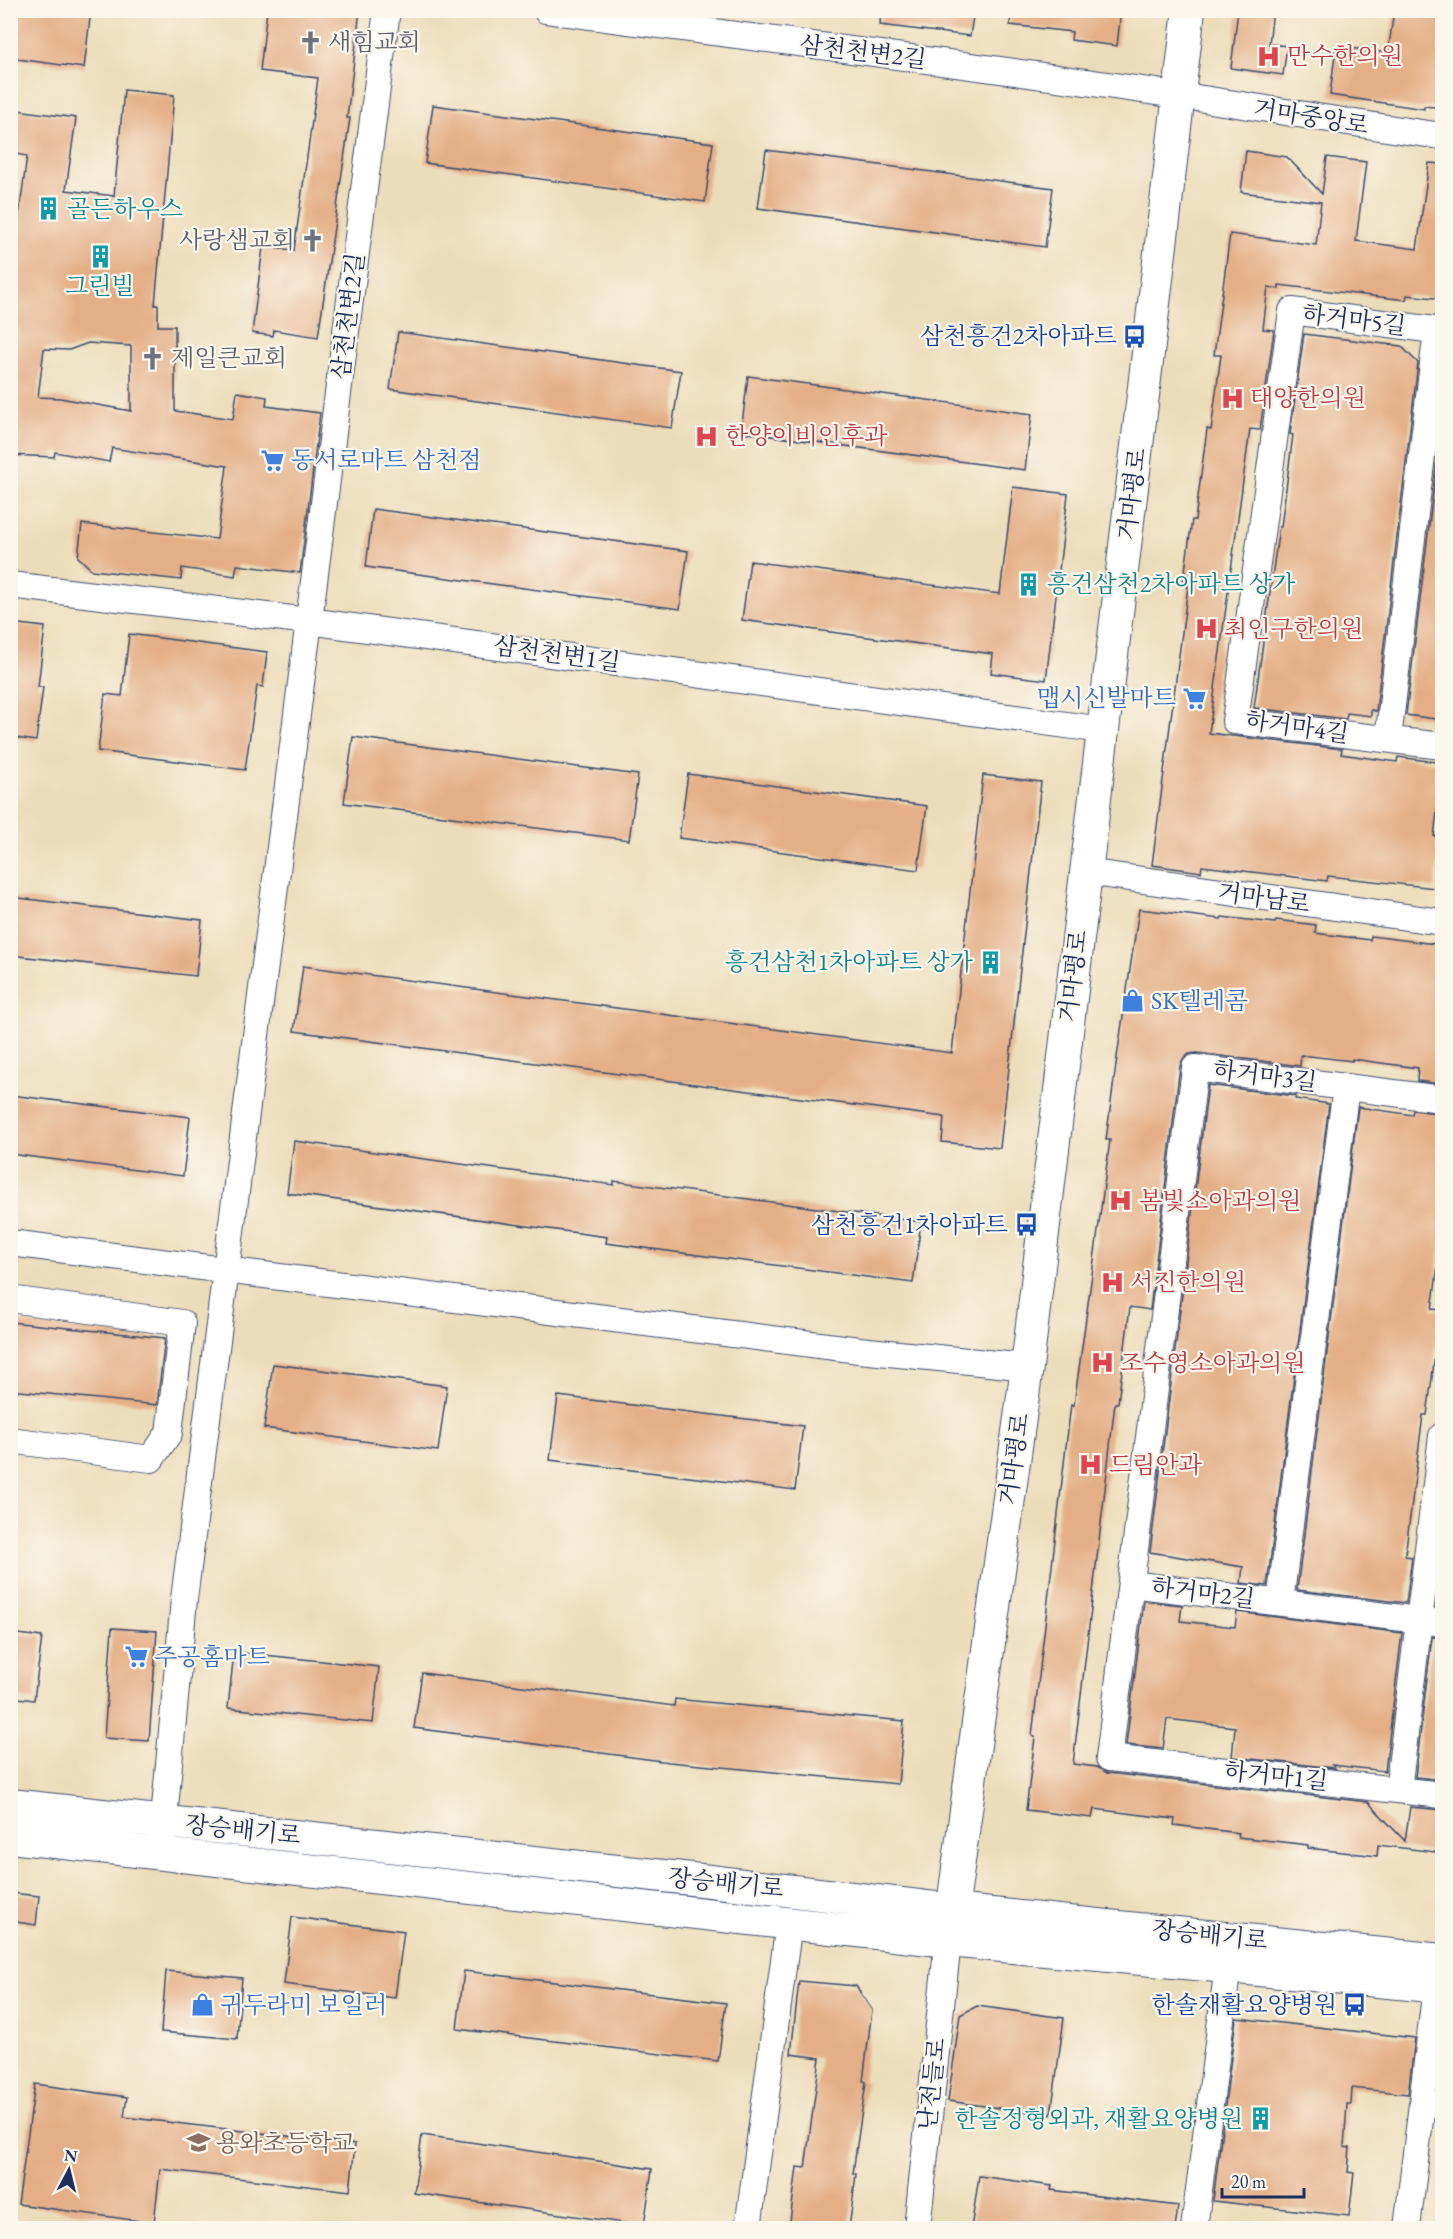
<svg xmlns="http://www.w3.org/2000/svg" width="1453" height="2239" font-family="'EB Garamond','Noto Serif KR',serif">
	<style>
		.building { fill: #e4af86; fill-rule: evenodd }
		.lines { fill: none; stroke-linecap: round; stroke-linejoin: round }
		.minor-casing { stroke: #3a496c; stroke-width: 28 }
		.tertiary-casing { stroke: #3a496c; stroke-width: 34 }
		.minor { stroke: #fff; stroke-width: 26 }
		.tertiary { stroke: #fff; stroke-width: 32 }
		.labels { text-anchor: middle; stroke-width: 4.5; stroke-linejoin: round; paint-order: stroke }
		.worship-label { font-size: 24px; fill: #5b616d; stroke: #fbf7ec; text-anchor: start }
		.street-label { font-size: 24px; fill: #1b2f5e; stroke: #fbf7ec }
		.health-label { font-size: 24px; fill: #be3a42; stroke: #fbf7ec; text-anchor: start }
		.culture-label { font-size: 24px; fill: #0d838f; stroke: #fbf7ec; text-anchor: start }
		.transit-label { font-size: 24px; fill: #164399; stroke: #fbf7ec; text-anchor: end }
		.shop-label { font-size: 24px; fill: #366cbe; stroke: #fbf7ec; text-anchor: start }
		.education-label { font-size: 24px; fill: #785e54; stroke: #fbf7ec; text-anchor: start }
	</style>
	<rect width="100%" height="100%" fill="#fbf7ec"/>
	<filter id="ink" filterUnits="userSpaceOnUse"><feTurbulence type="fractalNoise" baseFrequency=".0167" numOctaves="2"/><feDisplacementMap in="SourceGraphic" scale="12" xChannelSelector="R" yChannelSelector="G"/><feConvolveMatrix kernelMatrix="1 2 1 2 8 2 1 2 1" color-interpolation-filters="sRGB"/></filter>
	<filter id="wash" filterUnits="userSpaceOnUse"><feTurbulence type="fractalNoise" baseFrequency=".008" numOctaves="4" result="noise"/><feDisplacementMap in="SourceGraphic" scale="24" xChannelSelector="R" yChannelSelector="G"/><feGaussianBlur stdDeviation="1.35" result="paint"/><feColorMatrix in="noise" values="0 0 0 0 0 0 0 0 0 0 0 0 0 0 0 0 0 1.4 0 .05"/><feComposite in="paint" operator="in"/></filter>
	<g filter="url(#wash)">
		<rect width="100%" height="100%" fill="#ecddba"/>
		<g id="blocks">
			<path class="building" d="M10,10H91L84,68L10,58Z
				M267,10H360L347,118H350L318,337L274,330L273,336L252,333L263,247L294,250L318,78L260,71Z
				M881,10H974L970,36L880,25Z
				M1011,10H1121L1117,46L1071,40L1072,32L1010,25Z
				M1238,10H1273L1269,44L1287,46L1283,75L1231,68Z
				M1394,10H1443V108L1424,106V109L1330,95L1336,46L1388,53Z
				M124,90L174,95L155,305H158V326H175V411L233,419L237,392L267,397L266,406L320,413L300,573L237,565L235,576L182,568L181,580L92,570L78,557L82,524L217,539L227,466L112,448L109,462L55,452L54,457L10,455V255L13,237H16L27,156L10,153V109L76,118L66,190L114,196ZM88,343L131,346V411L60,398L38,397L44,349L69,350Z
				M433,105L713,143L705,202L425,163Z
				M766,150L1053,188L1045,247L758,208Z
				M1246,151L1287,157L1322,194L1327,157L1366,162L1356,241L1417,249L1429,163L1443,164V299L1407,295L1406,300L1279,285V289L1268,287L1263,329L1274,330L1260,430L1250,429L1209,733L1342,749L1341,754L1397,762L1398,757L1443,763L1434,836L1441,837L1435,888L1328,876L1327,881L1202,866L1201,872L1152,865L1188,586L1183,585L1192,520H1195L1207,429L1211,430L1221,355H1214L1230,234L1316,245L1321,202L1241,192Z
				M398,332L681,371L672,428L390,389Z
				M1304,334L1401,346L1418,363L1376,711L1371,710V716L1347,713L1346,719L1254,708L1279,527H1281L1293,435L1290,434Z
				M748,376L1032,414L1025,470L741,432Z
				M1443,410V720L1406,715Z
				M1013,487L1068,494L1046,680L991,673L993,654L742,620L750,561L1000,594Z
				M373,509L688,551L680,609L366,567Z
				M10,623L45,627L38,687H43L36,741L10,737Z
				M129,634L267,652L263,687L257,686L245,770L98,751L105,694L122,696Z
				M353,737L638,775L629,840L344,803Z
				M688,774L927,806L918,870L679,838Z
				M983,775L1041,782L1000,1148L942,1142L944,1117L294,1031L303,966L952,1053Z
				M10,897L202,920L196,976L10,955Z
				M1139,909L1221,919L1222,917L1275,923L1276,920L1316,925L1315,933L1370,940L1371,936L1443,945V1084L1417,1081L1418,1068L1352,1059V1061L1301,1055L1300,1066L1197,1053L1189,1054L1183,1059L1180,1066L1150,1310L1130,1307L1118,1403H1115L1073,1764L1097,1767L1107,1773L1368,1802L1405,1841L1410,1807L1443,1810V1853L1378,1845L1377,1856L1308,1848V1845L1238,1837L1239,1833L1174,1825L1175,1819L1094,1809L1092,1818L1026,1810L1035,1737L1032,1736L1071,1404L1074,1405L1098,1231L1110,1140H1106L1117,1057Z
				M1208,1085L1296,1096L1295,1099L1329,1104L1267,1586L1241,1583L1243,1567L1150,1552Z
				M10,1095L190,1117L183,1176L10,1154Z
				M1358,1107L1412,1115L1413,1110L1443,1114V1230L1432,1309L1441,1310L1427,1415H1423L1405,1556L1412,1557L1406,1603L1297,1590Z
				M294,1141L614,1185V1181L921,1222L913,1283L606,1243L607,1237L287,1193Z
				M10,1322L165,1338L157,1405L10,1390Z
				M273,1364L447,1386L438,1451L264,1428Z
				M558,1396L803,1426L795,1490L550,1460Z
				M1144,1601L1182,1605L1180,1621L1235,1627L1237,1612L1402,1633L1385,1771L1332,1765L1335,1768L1232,1757L1235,1727L1167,1719L1163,1749L1126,1745Z
				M112,1628L157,1631L149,1741L104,1738Z
				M10,1633L42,1637L34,1700L10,1697Z
				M1432,1637L1443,1638V1780L1415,1777Z
				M234,1652L379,1667L373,1723L228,1708Z
				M422,1673L674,1706L675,1699L904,1721L898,1784L669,1762L414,1728Z
				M10,1893L39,1896L36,1925L10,1921Z
				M292,1917L404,1931L395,1998L284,1984Z
				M166,1971L242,1978L237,2039L161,2032Z
				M464,1971L726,2003L718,2061L457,2029Z
				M799,1981L856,1986L872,2010L863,2081L866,2082L853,2173L856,2174L849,2229H789L797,2167L805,2168L820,2058L791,2054Z
				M977,2006L1064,2018L1051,2115L948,2101L960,2015Z
				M1236,2018L1415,2038L1408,2094L1352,2088L1351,2104H1347L1344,2147L1350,2148L1348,2172L1354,2173L1349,2216L1213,2201Z
				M35,2084L127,2097L124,2117L355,2144L350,2191L160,2169L154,2223L18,2204Z
				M422,2135L652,2169L644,2226L414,2193Z
				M979,2176L1052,2186L1051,2190L1178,2206L1175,2229H971Z"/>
		</g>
	</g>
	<g filter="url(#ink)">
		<use href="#blocks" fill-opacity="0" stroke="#3a496c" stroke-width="1.5"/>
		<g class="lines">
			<defs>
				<path id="minor" d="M546,10C756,38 967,64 1177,95C1266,108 1354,124 1442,136
					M1442,331L1292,311L1235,721L1442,746
					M10,585L309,621L1103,730
					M1388,739L1437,330
					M1086,872L1442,922
					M1442,1099L1195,1068L1109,1758L1442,1795
					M10,1243L859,1350L1027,1367
					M10,1299L182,1323L169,1433L151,1459L10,1440
					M1131,1584L1442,1623
					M1280,1602L1346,1087
					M1398,1790L1442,1436
					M162,1841L184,1599L387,10
					M748,2228L789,1923
					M917,2228L948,1941
					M1194,2228L1228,1966
					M1407,2228L1436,1987"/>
				<path id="tertiary" d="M10,1805L710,1881L952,1910L1442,1960
					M10,1837L948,1941L1442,1987
					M948,1941L1027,1367L1189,10"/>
			</defs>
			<use href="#minor" class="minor-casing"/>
			<use href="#tertiary" class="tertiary-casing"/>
			<use href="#minor" class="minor"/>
			<use href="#tertiary" class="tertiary"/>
		</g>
	</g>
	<defs>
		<symbol id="church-bare" viewBox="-9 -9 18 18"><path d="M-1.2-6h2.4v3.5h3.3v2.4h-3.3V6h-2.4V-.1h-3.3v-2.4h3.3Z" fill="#6b7280" stroke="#fbf7ec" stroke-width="2.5" paint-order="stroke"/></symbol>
		<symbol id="hospital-bare" viewBox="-9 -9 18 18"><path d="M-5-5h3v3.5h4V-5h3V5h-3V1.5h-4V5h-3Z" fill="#e0444e" stroke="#fbf7ec" stroke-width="2.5" paint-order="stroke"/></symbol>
		<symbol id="building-bare" viewBox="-9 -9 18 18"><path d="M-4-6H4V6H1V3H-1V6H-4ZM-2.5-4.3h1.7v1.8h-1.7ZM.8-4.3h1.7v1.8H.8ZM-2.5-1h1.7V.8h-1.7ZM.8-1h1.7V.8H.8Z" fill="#0f9aa8" stroke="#fbf7ec" stroke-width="2.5" paint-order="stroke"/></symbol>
		<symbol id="bus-bare" viewBox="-9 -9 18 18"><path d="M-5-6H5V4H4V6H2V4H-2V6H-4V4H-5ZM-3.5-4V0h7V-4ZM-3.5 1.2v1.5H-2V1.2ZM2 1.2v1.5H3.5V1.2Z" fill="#1a4fb4" stroke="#fbf7ec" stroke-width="2.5" paint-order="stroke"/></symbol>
		<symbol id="supermarket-bare" viewBox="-9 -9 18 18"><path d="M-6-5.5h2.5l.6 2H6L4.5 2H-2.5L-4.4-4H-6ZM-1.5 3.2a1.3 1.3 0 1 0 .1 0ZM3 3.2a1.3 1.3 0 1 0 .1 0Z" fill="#3f7fe0" stroke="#fbf7ec" stroke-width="2.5" paint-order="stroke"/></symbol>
		<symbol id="shop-bare" viewBox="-9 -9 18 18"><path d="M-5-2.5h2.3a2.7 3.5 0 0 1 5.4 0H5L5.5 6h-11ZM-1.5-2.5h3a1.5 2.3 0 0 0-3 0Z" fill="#3f7fe0" stroke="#fbf7ec" stroke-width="2.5" paint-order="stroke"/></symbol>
		<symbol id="school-bare" viewBox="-9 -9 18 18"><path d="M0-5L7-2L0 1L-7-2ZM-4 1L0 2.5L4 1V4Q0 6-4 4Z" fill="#8d6e63" stroke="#fbf7ec" stroke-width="2.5" paint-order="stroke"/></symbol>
	</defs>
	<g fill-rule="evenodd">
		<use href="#church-bare" x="294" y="26" width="33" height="33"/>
		<use href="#hospital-bare" x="1252" y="40" width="33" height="33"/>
		<use href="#building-bare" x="32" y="192" width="33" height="33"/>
		<use href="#church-bare" x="296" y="224" width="33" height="33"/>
		<use href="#building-bare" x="84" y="240" width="33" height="33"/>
		<use href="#bus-bare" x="1118" y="320" width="33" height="33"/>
		<use href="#church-bare" x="136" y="342" width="33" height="33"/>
		<use href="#hospital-bare" x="1216" y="382" width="33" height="33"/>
		<use href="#hospital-bare" x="690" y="420" width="33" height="33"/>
		<use href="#supermarket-bare" x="256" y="444" width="33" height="33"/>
		<use href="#building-bare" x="1012" y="568" width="33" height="33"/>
		<use href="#hospital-bare" x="1190" y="612" width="33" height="33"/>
		<use href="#supermarket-bare" x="1178" y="682" width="33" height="33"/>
		<use href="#building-bare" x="974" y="946" width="33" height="33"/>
		<use href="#shop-bare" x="1116" y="984" width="33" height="33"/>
		<use href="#hospital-bare" x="1104" y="1184" width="33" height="33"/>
		<use href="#bus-bare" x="1010" y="1208" width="33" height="33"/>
		<use href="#hospital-bare" x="1096" y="1266" width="33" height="33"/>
		<use href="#hospital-bare" x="1086" y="1346" width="33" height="33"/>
		<use href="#hospital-bare" x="1074" y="1448" width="33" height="33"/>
		<use href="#supermarket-bare" x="120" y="1640" width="33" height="33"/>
		<use href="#shop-bare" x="186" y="1988" width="33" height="33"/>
		<use href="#bus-bare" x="1338" y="1988" width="33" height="33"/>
		<use href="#building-bare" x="1244" y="2102" width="33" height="33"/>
		<use href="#school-bare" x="182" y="2126" width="33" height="33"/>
	</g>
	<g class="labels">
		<g class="worship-label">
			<text x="328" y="50">새힘교회</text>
			<text x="295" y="248" text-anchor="end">사랑샘교회</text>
			<text x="171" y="366">제일큰교회</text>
		</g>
		<g class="street-label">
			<text transform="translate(863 52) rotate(7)" y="8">삼천천변2길</text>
			<text transform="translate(1311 117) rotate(9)" y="8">거마중앙로</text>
			<text transform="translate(348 316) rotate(-83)" y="8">삼천천변2길</text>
			<text transform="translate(1354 320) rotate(7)" y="8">하거마5길</text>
			<text transform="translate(1132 494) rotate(-83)" y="8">거마평로</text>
			<text transform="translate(557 654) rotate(8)" y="8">삼천천변1길</text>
			<text transform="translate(1297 727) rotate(8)" y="8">하거마4길</text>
			<text transform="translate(1264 898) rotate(8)" y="8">거마남로</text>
			<text transform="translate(1073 976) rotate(-83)" y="8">거마평로</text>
			<text transform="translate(1265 1076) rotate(7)" y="8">하거마3길</text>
			<text transform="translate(1014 1459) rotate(-82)" y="8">거마평로</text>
			<text transform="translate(1203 1593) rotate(7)" y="8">하거마2길</text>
			<text transform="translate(1276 1776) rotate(6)" y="8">하거마1길</text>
			<text transform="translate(243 1830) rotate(6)" y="8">장승배기로</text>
			<text transform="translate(726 1883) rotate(6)" y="8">장승배기로</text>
			<text transform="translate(1210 1935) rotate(6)" y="8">장승배기로</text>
			<text transform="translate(932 2084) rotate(-84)" y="8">난전들로</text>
		</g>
		<g class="health-label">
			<text x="1287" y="64">만수한의원</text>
			<text x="1250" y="406">태양한의원</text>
			<text x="725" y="444">한양이비인후과</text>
			<text x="1224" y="637">최인구한의원</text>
			<text x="1139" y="1209">봄빛소아과의원</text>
			<text x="1130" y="1290">서진한의원</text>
			<text x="1120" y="1371">조수영소아과의원</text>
			<text x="1109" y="1473">드림안과</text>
		</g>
		<g class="culture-label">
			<text x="67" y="217">골든하우스</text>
			<text x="100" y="294" text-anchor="middle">그린빌</text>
			<text x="1047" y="592">흥건삼천2차아파트 상가</text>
			<text x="973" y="970" text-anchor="end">흥건삼천1차아파트 상가</text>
			<text x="1243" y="2127" text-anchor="end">한솔정형외과, 재활요양병원</text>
		</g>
		<g class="transit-label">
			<text x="1117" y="344">삼천흥건2차아파트</text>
			<text x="1008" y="1233">삼천흥건1차아파트</text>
			<text x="1337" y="2013">한솔재활요양병원</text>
		</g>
		<g class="shop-label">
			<text x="291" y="468">동서로마트 삼천점</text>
			<text x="1176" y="706" text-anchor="end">맵시신발마트</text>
			<text x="1151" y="1009">SK텔레콤</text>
			<text x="154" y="1665">주공홈마트</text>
			<text x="220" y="2013">귀두라미 보일러</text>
		</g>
		<g class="education-label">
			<text x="216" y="2151">용와초등학교</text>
		</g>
	</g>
	<rect width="1453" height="2239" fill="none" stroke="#fbf7ec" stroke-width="36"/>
	<g transform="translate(69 2170) rotate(7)" stroke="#fbf7ec" stroke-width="4.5" paint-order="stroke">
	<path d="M0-4.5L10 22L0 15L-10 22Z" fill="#1b2f5e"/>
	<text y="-9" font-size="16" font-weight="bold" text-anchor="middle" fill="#1b2f5e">N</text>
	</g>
	<path d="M1222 2188v9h82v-9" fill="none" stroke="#1b2f5e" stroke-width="3"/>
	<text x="1231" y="2188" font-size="18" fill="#1b2f5e" stroke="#fbf7ec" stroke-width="4.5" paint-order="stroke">20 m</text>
</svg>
